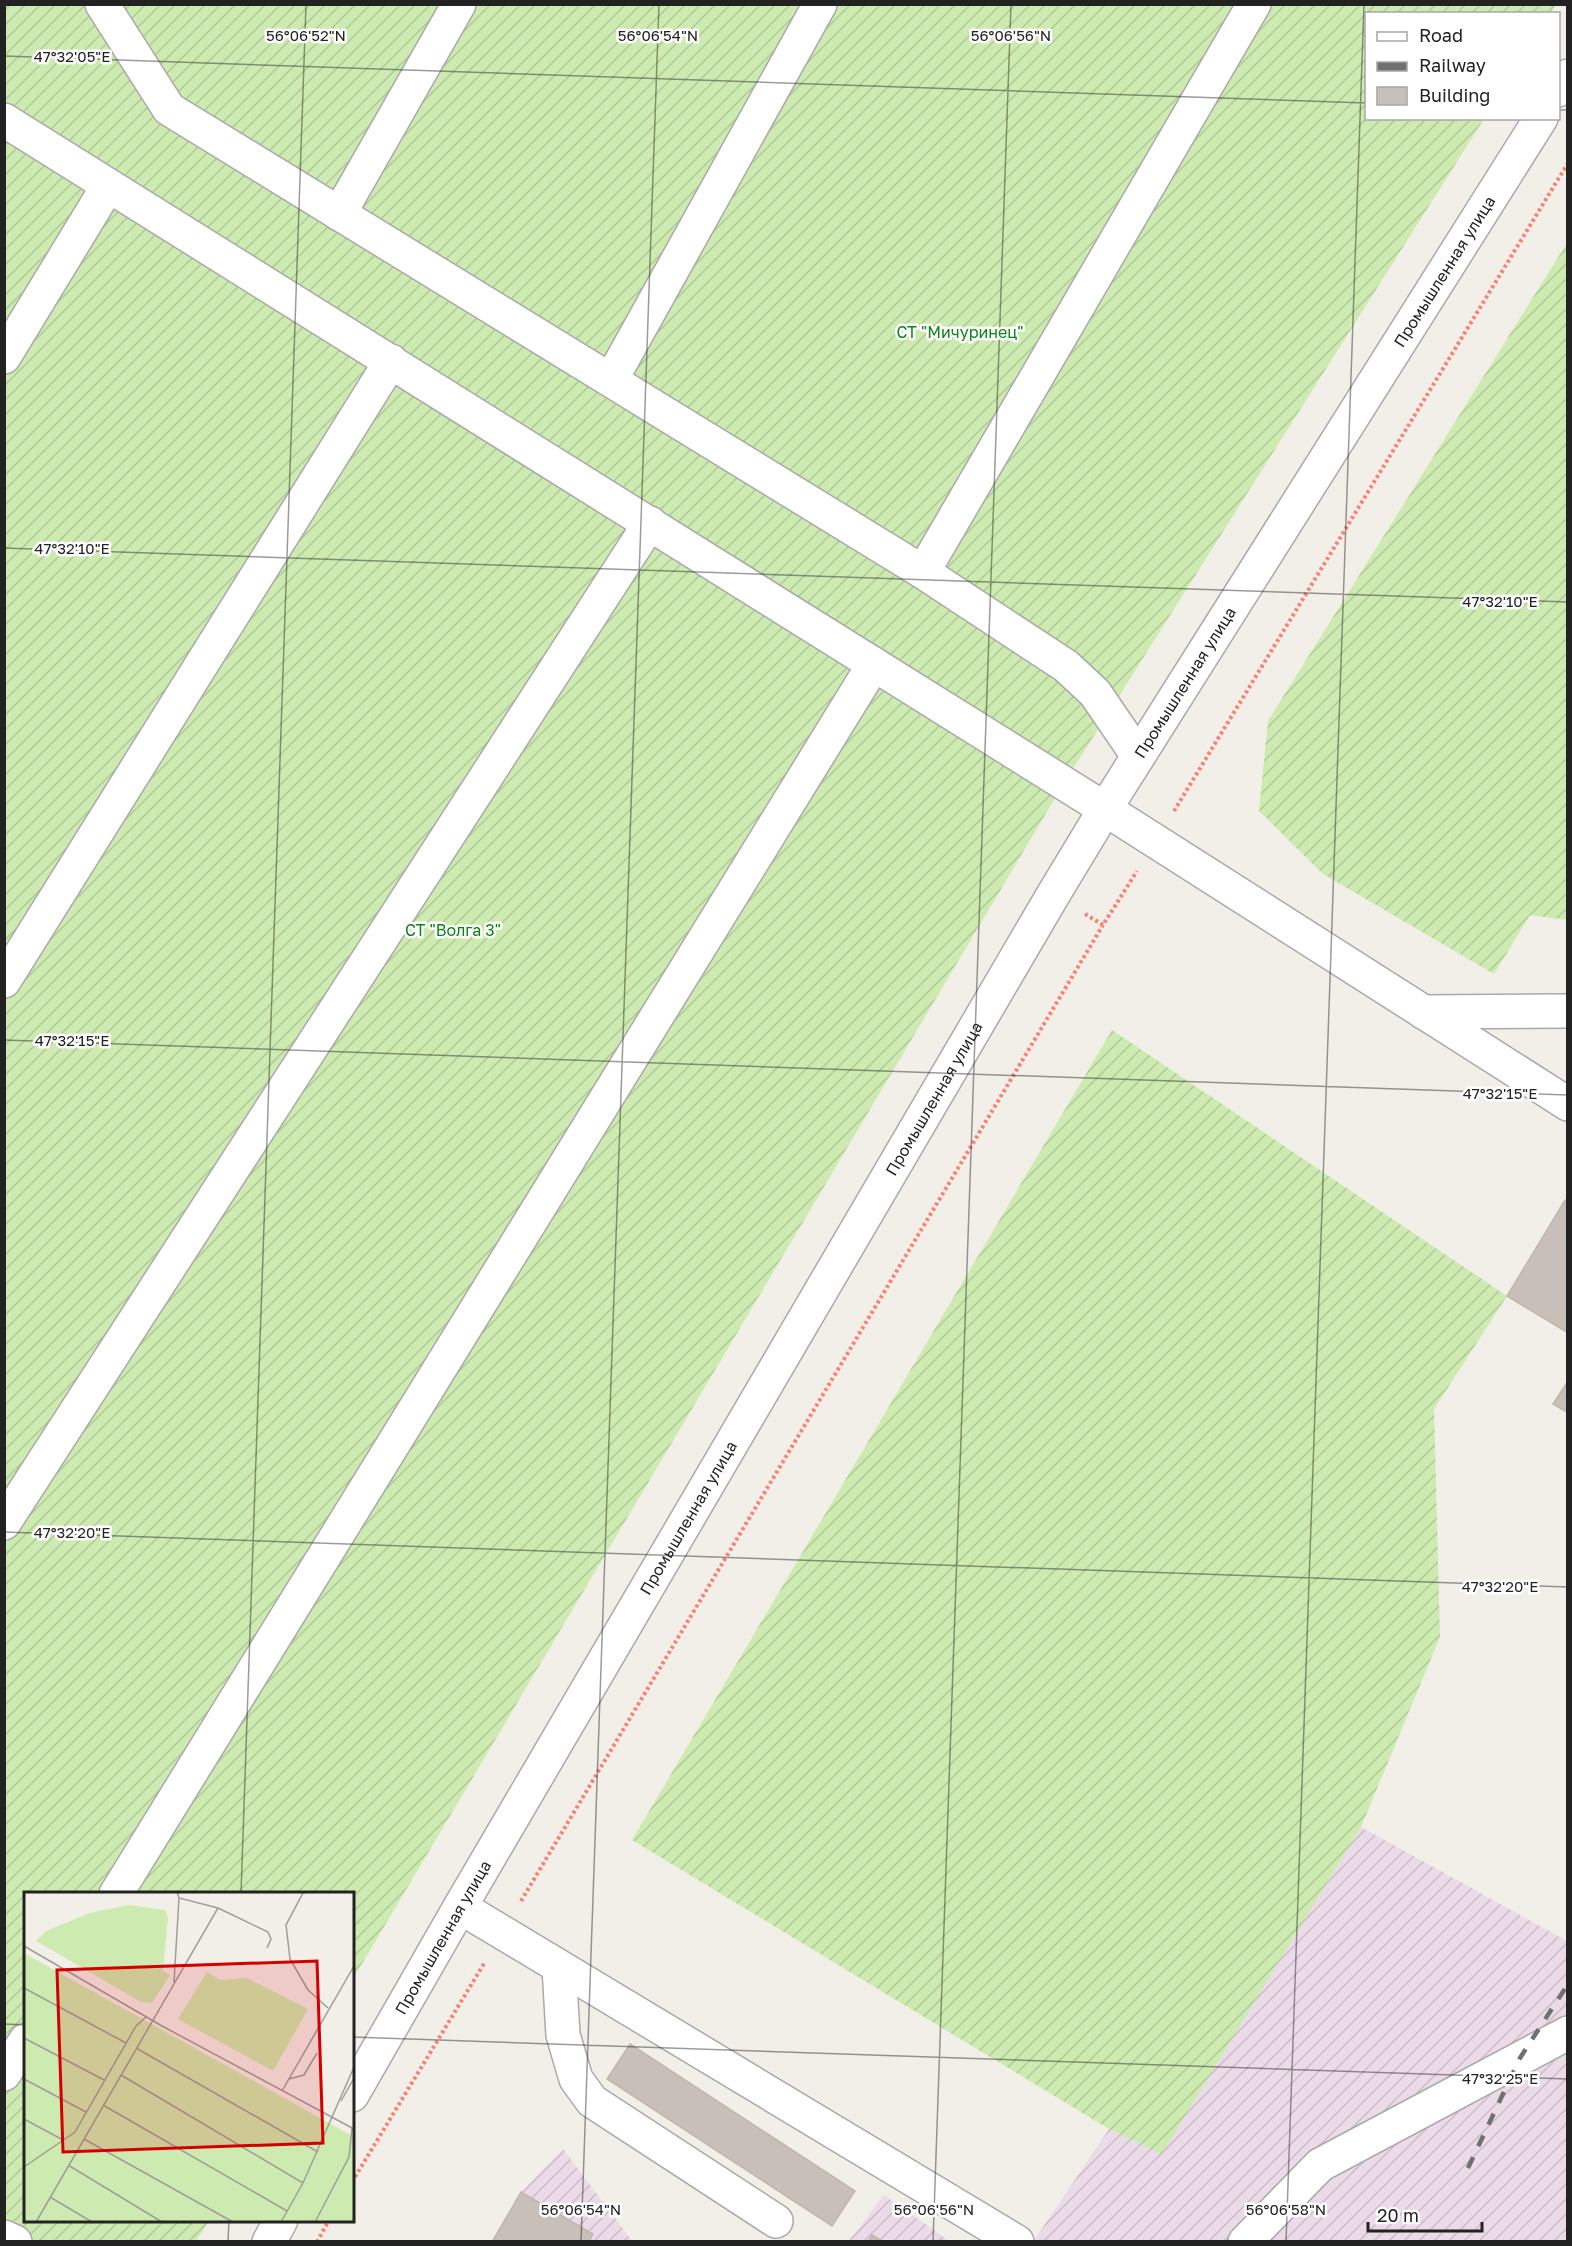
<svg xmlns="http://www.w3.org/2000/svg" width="1572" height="2246" font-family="'Golos Text',sans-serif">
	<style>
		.industrial { fill: url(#industrial-furrows) }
		.garden { fill: url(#garden-furrows) }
		.building { fill: #c7bfb8; stroke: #c4b6ab; stroke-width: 1.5 }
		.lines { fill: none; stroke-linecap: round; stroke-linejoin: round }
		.minor-casing { stroke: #a9a9a9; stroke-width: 36 }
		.path { stroke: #fa8072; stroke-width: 4; stroke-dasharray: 3 3; stroke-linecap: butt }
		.minor { stroke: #fff; stroke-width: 33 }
		.rail { stroke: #707070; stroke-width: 4.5; stroke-dasharray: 12 12; stroke-linecap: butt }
		.ticks { fill: none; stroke: #222; stroke-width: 1.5; stroke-opacity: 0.45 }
		.labels { text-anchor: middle; stroke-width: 5; stroke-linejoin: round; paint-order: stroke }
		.street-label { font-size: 16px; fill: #222; stroke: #fff }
		.park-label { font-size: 16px; fill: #0c8416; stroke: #fff }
		.inset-road { fill: none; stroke: #9f9d99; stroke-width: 1.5 }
		.view { fill: #d40000; fill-opacity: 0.15; stroke: #d40000; stroke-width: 3 }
		.inset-edge { fill: none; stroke: #222; stroke-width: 3 }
		.ticks-label { font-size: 15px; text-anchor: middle; fill: #222; stroke: #fff; stroke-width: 5; stroke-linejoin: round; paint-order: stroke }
	</style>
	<defs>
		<pattern id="industrial-furrows" width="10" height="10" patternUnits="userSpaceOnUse" patternTransform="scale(1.5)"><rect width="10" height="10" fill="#ebdbe8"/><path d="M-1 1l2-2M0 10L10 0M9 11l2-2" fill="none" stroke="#c9bcc7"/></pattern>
		<pattern id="garden-furrows" width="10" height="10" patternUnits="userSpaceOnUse" patternTransform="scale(1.5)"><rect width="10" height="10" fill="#cdebb0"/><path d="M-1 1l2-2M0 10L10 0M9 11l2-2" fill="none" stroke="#b0c997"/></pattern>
	</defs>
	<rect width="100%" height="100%" fill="#f2efe9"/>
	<path class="industrial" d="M1361,1827L1567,1941V2241L1033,2242L1109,2129L1162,2153Z
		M563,2149L632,2241L492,2242L521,2192Z
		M884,2195L949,2241L848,2242Z"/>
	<path class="garden" d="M5,5H1556L1550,14H1366V118L1484,119L1064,783L353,1979L352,1894H26V2220L209,2221L196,2241L5,2242Z
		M1567,243V920L1530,915L1494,974L1323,874L1259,811L1268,721Z
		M1112,1030L1507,1296L1434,1409L1440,1637L1361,1827L1162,2154L1109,2129L632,1840Z"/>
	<path class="building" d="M1565,1200L1568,1202V1333L1507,1296Z
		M1568,1381V1413L1553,1404Z
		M630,2044L855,2191L832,2226L607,2079Z
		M521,2192L593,2234L589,2242H492Z
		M872,2235L884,2242H868Z"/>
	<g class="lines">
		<defs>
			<g id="minor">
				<path d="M102,4L169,109L923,572L1066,666L1095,693L1138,756"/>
				<path d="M1558,90L1568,76"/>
				<path d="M4,120L1105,809L1568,1104"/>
				<path d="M339,214L459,4"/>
				<path d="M4,357L108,186"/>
				<path d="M611,380L820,4"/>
				<path d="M923,572L1254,4"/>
				<path d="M4,981L391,361"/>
				<path d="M1423,1012L1568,1011"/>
				<path d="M4,1523L650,523"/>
				<path d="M116,1894L874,664"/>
				<path d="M460,1907L1017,2242"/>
				<path d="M559,1967L563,2035L576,2079L592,2101L776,2221"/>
				<path d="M4,2074L26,2040"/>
				<path id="s1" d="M352,2095L460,1907L1053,895L1105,809L1541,118"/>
				<path d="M4,2237L15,2242"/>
				<path d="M269,2242L281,2220"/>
				<path d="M1245,2242L1320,2165L1568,2033"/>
			</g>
		</defs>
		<use href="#minor" class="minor-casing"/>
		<path class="path" d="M1174,811L1568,163
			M1085,914L1103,925L1137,871
			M521,1901L1103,925
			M352,2182L485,1962
			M317,2242L329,2220"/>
		<use href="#minor" class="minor"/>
		<path class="rail" d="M1468,2168L1520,2058L1568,1984"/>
	</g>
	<path class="ticks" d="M4,56L1366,103M1558,110H1568M4,548L1568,602M4,1040L1568,1095M4,1532L1568,1587M241,1894L306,4M4,2024L26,2025M352,2037L1568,2079M228,2242L229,2220M581,2242L659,4M933,2242L1011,4M1286,2242L1364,4"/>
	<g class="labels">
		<g class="street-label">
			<text dy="6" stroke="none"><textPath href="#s1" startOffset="2126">Промышленная улица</textPath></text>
			<text dy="6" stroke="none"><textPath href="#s1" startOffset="1640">Промышленная улица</textPath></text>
			<text dy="6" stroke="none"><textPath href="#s1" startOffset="1154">Промышленная улица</textPath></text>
			<text dy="6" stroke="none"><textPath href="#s1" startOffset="668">Промышленная улица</textPath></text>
			<text dy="6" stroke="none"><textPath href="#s1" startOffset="182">Промышленная улица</textPath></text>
		</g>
		<g class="park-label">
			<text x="960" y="338">СТ "Мичуринец"</text>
			<text x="453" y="936">СТ "Волга 3"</text>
		</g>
	</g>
	<g transform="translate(24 1892)">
		<rect width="330" height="330" fill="#f2efe9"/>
		<path d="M105,13L141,18L144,25L139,79L146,83L128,111L117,110L12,49L22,39L66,21ZM0,61L330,245V330H0ZM183,80L196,88L223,86L284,117L249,179L154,127Z" fill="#cdebb0"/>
		<path class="inset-road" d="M285,0L279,1L262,33L266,67L284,98L304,116M194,16L244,40L247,47L243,56M0,54L138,134L330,237M150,90L155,6M0,96L102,151M0,146L80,188M112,156L294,260M97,183L279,291M0,187L62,220M265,187L280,183L293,161M258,199L330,74M317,209L330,186M79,213L263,319M0,227L39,248M60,247L209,330M44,273L138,330M0,275L51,240L112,134L122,125M26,305L68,330M12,330L194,16L155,6L153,0M257,330L279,291L330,175M291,330L325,265L328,236"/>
		<path class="view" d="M293,69L299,251L39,260L33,78Z"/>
		<rect width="330" height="330" class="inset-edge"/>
	</g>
	<g class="ticks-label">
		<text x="306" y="41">56°06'52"N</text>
		<text x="658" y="41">56°06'54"N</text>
		<text x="1011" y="41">56°06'56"N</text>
		<text x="72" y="62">47°32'05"E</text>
		<text x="72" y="554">47°32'10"E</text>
		<text x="1500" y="607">47°32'10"E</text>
		<text x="72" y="1046">47°32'15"E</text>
		<text x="1500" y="1099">47°32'15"E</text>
		<text x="72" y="1538">47°32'20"E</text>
		<text x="1500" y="1592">47°32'20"E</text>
		<text x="1500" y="2084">47°32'25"E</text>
		<text x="581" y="2215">56°06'54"N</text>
		<text x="934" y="2215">56°06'56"N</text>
		<text x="1286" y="2215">56°06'58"N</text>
	</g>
	<rect width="1572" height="2246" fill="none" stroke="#222222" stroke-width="12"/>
	<rect x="1365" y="12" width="195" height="108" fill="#ffffff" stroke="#a7a7a7" stroke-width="1.5"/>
	<rect x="1377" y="32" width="30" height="9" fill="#ffffff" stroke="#a7a7a7" stroke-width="1.5"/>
	<text x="1419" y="42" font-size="18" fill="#222222">Road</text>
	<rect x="1377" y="62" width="30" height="9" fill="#707070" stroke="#a7a7a7" stroke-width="1.5"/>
	<text x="1419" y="72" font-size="18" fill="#222222">Railway</text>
	<rect x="1377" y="87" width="30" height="18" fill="#c7bfb8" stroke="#a7a7a7" stroke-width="1.5"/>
	<text x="1419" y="102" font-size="18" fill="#222222">Building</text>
	<path d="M1368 2222v9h114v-9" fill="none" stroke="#222222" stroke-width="3"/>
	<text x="1377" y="2222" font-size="18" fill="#222222" stroke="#ffffff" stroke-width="4.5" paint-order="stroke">20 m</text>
</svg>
